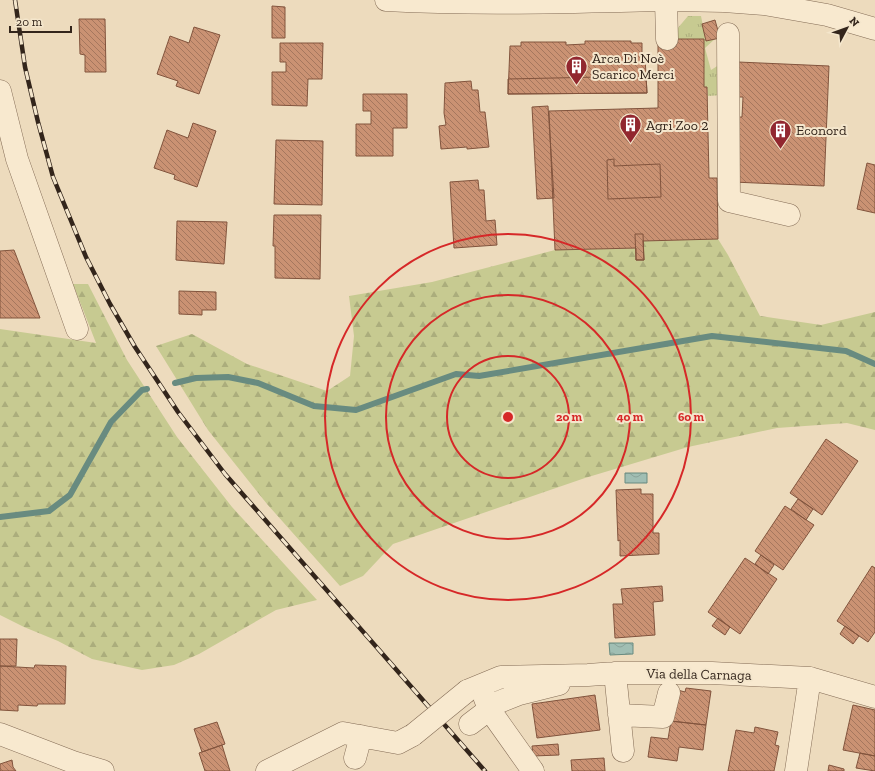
<svg xmlns="http://www.w3.org/2000/svg" width="875" height="771" font-family="'Zilla Slab',serif">
	<style>
		.grass { fill: url(#grass-tufts) }
		.forest { fill: url(#forest-firs) }
		.water { fill: url(#water-waves); stroke: #688b80 }
		.lines { fill: none; stroke-linecap: round; stroke-linejoin: round }
		.stream { stroke: #688b80; stroke-width: 6 }
		.building { fill: url(#building-back-hatch); stroke: #82543d }
		.minor-casing { stroke: #846c56; stroke-width: 23 }
		.minor { stroke: #f8e9cf; stroke-width: 22 }
		.rail-casing { stroke: #33251b; stroke-width: 4.5 }
		.rail { stroke: #f4e6cc; stroke-width: 3; stroke-dasharray: 9; stroke-linecap: butt }
		.minor-bridge-casing { stroke: #846c56; stroke-width: 23; stroke-linecap: butt }
		.minor-bridge { stroke: #f8e9cf; stroke-width: 22 }
		.ring { fill: none; stroke: #d62828; stroke-width: 2 }
		.labels { text-anchor: middle; stroke-width: 4; stroke-linejoin: round; paint-order: stroke }
		.poi-label { font-size: 14px; fill: #33251b; stroke: #f4e6cc; text-anchor: start }
		.street-label { font-size: 14px; fill: #33251b; stroke: #f4e6cc }
		.centre { fill: #d62828; stroke: #f4e6cc; stroke-width: 2 }
		.ring-label { font-size: 12px; text-anchor: middle; font-weight: bold; fill: #d62828; stroke: #f4e6cc; stroke-width: 4; stroke-linejoin: round; paint-order: stroke }
	</style>
	<defs>
		<pattern id="grass-tufts" width="24" height="20" patternUnits="userSpaceOnUse"><rect width="24" height="20" fill="#c7ca91"/><path d="M3 7l-1-3M5 7V3M7 7l1-3M15 17l-1-3M17 17v-4M19 17l1-3" fill="none" stroke="#abad7c"/></pattern>
		<pattern id="forest-firs" width="22" height="20" patternUnits="userSpaceOnUse"><rect width="22" height="20" fill="#c7ca91"/><path d="M5 1l3.5 6h-7zM16 11l3.5 6h-7z" fill="#abad7c"/></pattern>
		<pattern id="water-waves" width="16" height="10" patternUnits="userSpaceOnUse"><rect width="16" height="10" fill="#a0beb3"/><path d="M0 5q4-4 8 0t8 0" fill="none" stroke="#8aa399"/></pattern>
		<pattern id="building-back-hatch" width="6" height="6" patternUnits="userSpaceOnUse"><rect width="6" height="6" fill="#ca9273"/><path d="M-1 5l2 2M0 0l6 6M5-1l2 2" fill="none" stroke="#a5775e"/></pattern>
	</defs>
	<rect width="100%" height="100%" fill="#eddbbd"/>
	<path class="grass" d="M688,16H701L706,41L715,39L705,48L711,70L722,63V95L708,96L707,87H704V39H676L677,29Z"/>
	<path class="forest" d="M718,239L728,255L760,316L821,325L875,312V430L847,423L777,428L688,447L585,478L393,544L363,576L340,586L267,504L208,430L156,346L192,334L247,364L327,391L350,376L354,336L349,296L432,282L555,250L636,248V260H644L643,241Z
		M73,284H88L127,360L177,437L232,507L317,600L276,610L199,654L174,665L142,670L92,659L58,641L24,627L0,615V329L96,343Z"/>
	<path class="water" d="M625,473H647V483H625Z
		M609,643H633V654L610,655Z"/>
	<g class="lines">
		<path class="stream" d="M175,383L196,378L228,377L258,383L314,406L356,410L456,374L479,376L712,336L846,351L875,364
			M0,517L49,511L70,495L111,422L142,390L147,389"/>
	</g>
	<path class="building" d="M272,6L285,7V38H272Z
		M79,19H105L106,72H85V55L80,54Z
		M715,20L720,38L706,41L702,24Z
		M194,27L220,35L199,94L176,86L178,81L157,74L170,36L189,43Z
		M658,39H704V87H707L709,178H717L718,239L643,241L644,260H636V248L555,250L549,111L658,108Z
		M585,41H631V43H642V58L645,57L647,93L508,94L510,46H521V42H566V45L585,44Z
		M280,43H323L322,79H308L307,106L272,105V72H286V62H280Z
		M738,62L829,66L824,186L733,182L736,117H742L743,97H737Z
		M646,76L647,93L508,94V79Z
		M471,81L472,90H478L480,112H485L489,147L467,149V147L441,149L439,126L446,125L444,113L445,83Z
		M363,94H407V128H393V156H356V124H371V111H363Z
		M548,106L554,198L537,199L532,107Z
		M193,123L216,131L197,187L174,179L175,175L154,168L167,130L188,138Z
		M276,140L323,141L322,205L274,204Z
		M614,159V166L660,164L661,197L608,199L607,160Z
		M867,163L875,165V213L857,209Z
		M478,180L479,190H484L486,221L495,220L497,245L454,248L450,182Z
		M274,215H321L320,279L275,278V246H273Z
		M177,221L227,222L224,264L176,260Z
		M635,234H643L644,260H636Z
		M14,250L40,318H0V251Z
		M179,291L216,292V310H202V315L179,314Z
		M826,439L858,461L822,515L790,493Z
		M641,489V494H653V533H659V554L620,556V540L618,541L616,490Z
		M798,499L813,509L806,520L791,509Z
		M785,506L814,525L783,570L755,551Z
		M761,555L774,565L768,574L755,564Z
		M745,558L777,579L740,634L708,612Z
		M872,566L875,568V632L868,642L837,621Z
		M662,586L663,601L653,602L655,635L615,638L613,604H623L621,589Z
		M718,618L730,627L725,635L712,626Z
		M845,626L859,636L853,644L840,634Z
		M0,639H17L16,666H0Z
		M35,665L66,666L65,704H38L37,706L18,705V711L0,710V666L34,668Z
		M686,688L711,691L706,725L670,721L674,689L685,692Z
		M595,695L600,730L537,738L532,704Z
		M853,705L875,710V756L843,750Z
		M671,721L706,725L703,750L679,747L677,761L648,757L651,737L668,739Z
		M217,722L225,744L202,752L194,729Z
		M755,727L778,732L775,745L779,746L774,771H728L736,730L754,733Z
		M558,744L559,755L533,756L532,746Z
		M222,745L230,771H205L199,753Z
		M860,753L875,756V771L856,768Z
		M604,758L605,771H572L571,760Z
		M12,760L13,767L16,771H0V764Z
		M829,765L844,769V771H828Z"/>
	<g class="lines">
		<defs>
			<path id="minor" d="M386,0C477,5 569,2 660,0
				M666,0L667,39
				M674,0L724,1L764,4L827,15L875,29
				M728,34L729,201L789,215
				M0,91L17,159L77,329
				M615,673L623,751
				M467,691L501,677L588,675L615,673H712L810,678L875,697
				M484,696L489,709L533,771
				M619,715L663,717L669,693
				M470,724L499,702L519,694L559,684
				M0,734L73,762L103,771
				M355,758L361,736
				M267,771L343,733L398,743L413,735
				M796,771L810,678"/>
		</defs>
		<use href="#minor" class="minor-casing"/>
		<use href="#minor" class="minor"/>
		<defs>
			<path id="rail" d="M15,0L25,67L38,122L53,177L86,257L110,304L135,347L178,412L225,474L485,771"/>
		</defs>
		<use href="#rail" class="rail-casing"/>
		<use href="#rail" class="rail"/>
		<defs>
			<path id="minor-bridge" d="M413,735L467,691"/>
		</defs>
		<use href="#minor-bridge" class="minor-bridge-casing"/>
		<use href="#minor-bridge" class="minor-bridge"/>
	</g>
	<g class="ring">
		<circle cx="508" cy="417" r="61"/>
		<circle cx="508" cy="417" r="122"/>
		<circle cx="508" cy="417" r="183"/>
	</g>
	<defs>
		<symbol id="building-pin" viewBox="-11 -11 22 30"><path d="M0 17L-7.5 6A9.5 9.5 0 1 1 7.5 6Z" fill="#92272f" stroke="#f4e6cc"/><path d="M-4-6H4V6H1V3H-1V6H-4ZM-2.5-4.3h1.7v1.8h-1.7ZM.8-4.3h1.7v1.8H.8ZM-2.5-1h1.7V.8h-1.7ZM.8-1h1.7V.8H.8Z" fill="#fff"/></symbol>
	</defs>
	<g fill-rule="evenodd">
		<use href="#building-pin" x="564" y="54" width="25" height="34"/>
		<use href="#building-pin" x="618" y="112" width="25" height="34"/>
		<use href="#building-pin" x="768" y="118" width="25" height="34"/>
	</g>
	<g class="labels">
		<g class="poi-label">
			<text x="592" y="63">Arca Di Noè<tspan x="592" dy="16">Scarico Merci</tspan></text>
			<text x="646" y="130">Agri Zoo 2</text>
			<text x="796" y="135">Econord</text>
		</g>
		<g class="street-label">
			<text transform="translate(699 674) rotate(1)" y="5">Via della Carnaga</text>
		</g>
	</g>
	<circle cx="508" cy="417" r="6" class="centre"/>
	<g class="ring-label">
		<text x="569" y="421">20 m</text>
		<text x="630" y="421">40 m</text>
		<text x="691" y="421">60 m</text>
	</g>
	<g transform="translate(847 28) rotate(49)" stroke="#f4e6cc" stroke-width="3" paint-order="stroke">
	<path d="M0-3L7 15L0 10L-7 15Z" fill="#33251b"/>
	<text y="-6" font-size="11" font-weight="bold" text-anchor="middle" fill="#33251b">N</text>
	</g>
	<path d="M10 26v6h61v-6" fill="none" stroke="#33251b" stroke-width="2"/>
	<text x="16" y="26" font-size="12" fill="#33251b" stroke="#f4e6cc" stroke-width="3" paint-order="stroke">20 m</text>
</svg>
